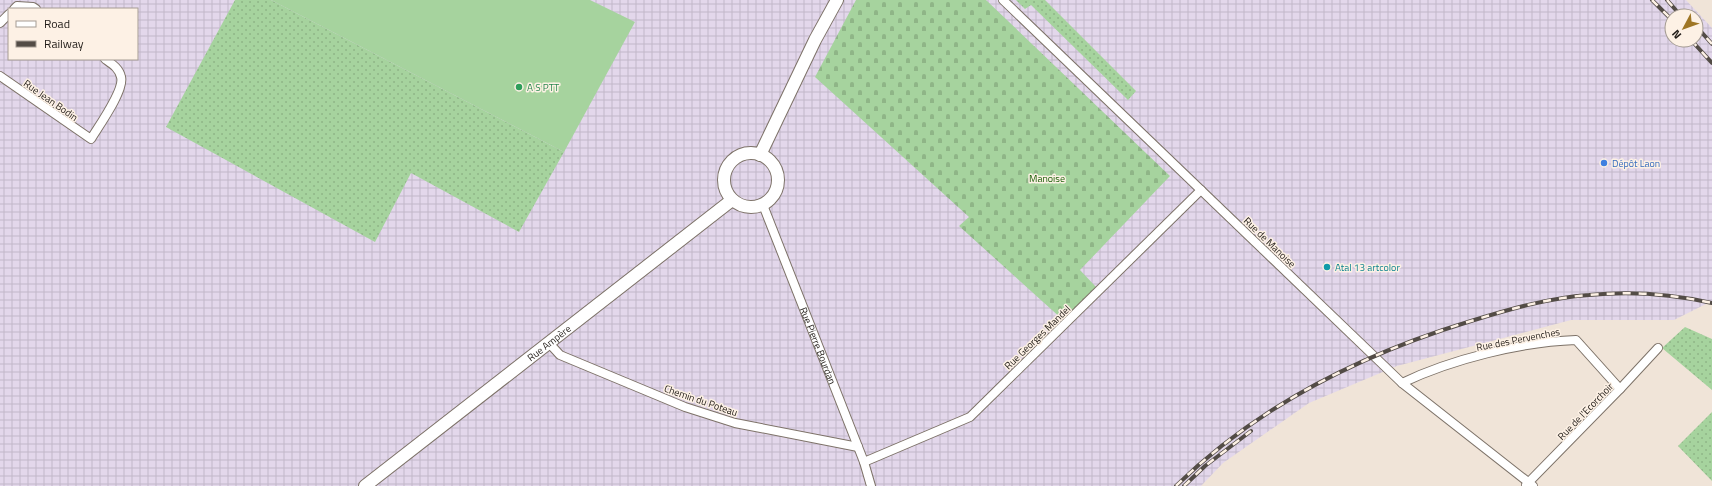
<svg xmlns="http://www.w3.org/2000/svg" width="1712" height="486" font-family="'Titillium Web',sans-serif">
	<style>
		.industrial { fill: url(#industrial-grid); fill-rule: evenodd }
		.grass { fill: url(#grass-dots) }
		.cemetery { fill: url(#cemetery-stones) }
		.park { fill: #a6d39e }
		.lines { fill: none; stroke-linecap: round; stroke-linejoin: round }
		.street-casing { stroke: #7d7268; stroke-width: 10 }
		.secondary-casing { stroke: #7d7268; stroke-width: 14 }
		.street { stroke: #fff; stroke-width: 8 }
		.secondary { stroke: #fff; stroke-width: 12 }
		.rail-casing { stroke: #534c46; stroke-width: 4 }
		.rail { stroke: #fdf1e5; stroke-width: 2.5; stroke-dasharray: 8; stroke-linecap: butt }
		.leisure-dot { fill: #2e9e5b; stroke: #fdf1e5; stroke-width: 1.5 }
		.shop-dot { fill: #3f7fe0; stroke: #fdf1e5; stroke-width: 1.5 }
		.culture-dot { fill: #0f9aa8; stroke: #fdf1e5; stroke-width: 1.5 }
		.labels { text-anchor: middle; stroke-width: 3; stroke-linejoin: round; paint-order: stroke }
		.leisure-label { font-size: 10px; fill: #27864d; stroke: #fdf1e5; text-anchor: start }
		.street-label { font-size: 10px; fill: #211c18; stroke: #fdf1e5 }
		.shop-label { font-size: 10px; fill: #366cbe; stroke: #fdf1e5; text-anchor: start }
		.park-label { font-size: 10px; fill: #165c02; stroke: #fdf1e5 }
		.culture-label { font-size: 10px; fill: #0d838f; stroke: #fdf1e5; text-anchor: start }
	</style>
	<defs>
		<pattern id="industrial-grid" width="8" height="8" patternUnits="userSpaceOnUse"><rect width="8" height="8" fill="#e3d7eb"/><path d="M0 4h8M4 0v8" fill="none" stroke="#c2b8c9"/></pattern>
		<pattern id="grass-dots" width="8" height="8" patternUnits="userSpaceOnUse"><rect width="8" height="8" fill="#a6d39e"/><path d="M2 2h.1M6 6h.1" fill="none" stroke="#8fb587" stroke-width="1.8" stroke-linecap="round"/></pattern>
		<pattern id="cemetery-stones" width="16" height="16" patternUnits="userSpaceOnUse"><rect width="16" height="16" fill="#a6d39e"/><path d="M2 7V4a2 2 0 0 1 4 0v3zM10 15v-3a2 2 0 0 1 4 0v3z" fill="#8fb587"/></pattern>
	</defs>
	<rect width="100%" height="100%" fill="#f0e4d8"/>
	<path class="industrial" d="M0,0H1686L1712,28V301L1674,320H1571L1397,366L1309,403L1223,463L1201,486H0ZM9,9H137V59H9ZM1672,16H1696V40H1672Z"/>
	<path class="grass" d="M235,0H271L564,152L519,232L411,173L375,242L166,127Z
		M1016,0H1045L1136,91L1128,100L1031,5L1025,9Z
		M1685,327L1712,339V390L1662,348Z
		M1712,412V481L1678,446Z"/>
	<path class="cemetery" d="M856,0H986L1170,176L1080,270L1096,287L1063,320L959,226L969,217L815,77Z"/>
	<path class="park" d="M271,0H590L635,22L564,152Z"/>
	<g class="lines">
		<defs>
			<g id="street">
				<path d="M1003,0L1402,383L1533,486"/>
				<path d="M14,9L17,6L33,7L36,9"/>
				<path d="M0,23L9,14"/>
				<path d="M0,76L91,139C98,127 125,90 121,77C119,68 112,64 105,59"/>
				<path id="s1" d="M763,205L864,462L871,486"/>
				<path d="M548,342L560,355L685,407L735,423L858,447"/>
				<path d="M1402,383C1452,359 1521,342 1576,340L1620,389"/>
				<path d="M864,462L970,417L1201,190"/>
				<path d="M1526,485L1620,389L1658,348"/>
			</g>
			<g id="secondary">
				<circle cx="751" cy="180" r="27"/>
				<path d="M760,155L815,40L837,0"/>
				<path id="s2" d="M365,486L732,200"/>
			</g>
		</defs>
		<use href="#street" class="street-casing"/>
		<use href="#secondary" class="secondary-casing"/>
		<use href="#street" class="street"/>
		<use href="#secondary" class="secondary"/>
		<defs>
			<path id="rail" d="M1652,0L1672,20
				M1667,0L1681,16
				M1696,26L1712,44
				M1691,40L1712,63
				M1176,486C1258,406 1362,354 1471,321C1510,309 1548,298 1589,295C1630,291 1672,294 1712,303
				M1184,486L1205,466L1251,431"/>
		</defs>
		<use href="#rail" class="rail-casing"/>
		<use href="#rail" class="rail"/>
	</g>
	<circle class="leisure-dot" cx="519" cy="87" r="4"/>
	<circle class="shop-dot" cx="1604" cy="163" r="4"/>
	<circle class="culture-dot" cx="1327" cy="267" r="4"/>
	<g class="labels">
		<g class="leisure-label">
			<text x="527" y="91">A S PTT</text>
		</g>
		<g class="street-label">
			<text transform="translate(51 100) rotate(35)" y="4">Rue Jean Bodin</text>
			<text transform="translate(1270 242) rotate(44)" y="4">Rue de Manoise</text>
			<text transform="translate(1037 337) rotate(-44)" y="4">Rue Georges Mandel</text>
			<text transform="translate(1518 339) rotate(-11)" y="4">Rue des Pervenches</text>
			<text dy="4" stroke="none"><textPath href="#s2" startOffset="233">Rue Ampère</textPath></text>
			<text dy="4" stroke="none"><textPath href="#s1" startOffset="151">Rue Pierre Bourdan</textPath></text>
			<text transform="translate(701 400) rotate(19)" y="4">Chemin du Poteau</text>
			<text transform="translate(1585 411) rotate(-46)" y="4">Rue de l'Ecorchoir</text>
		</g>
		<g class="shop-label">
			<text x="1612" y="167">Dépôt Laon</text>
		</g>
		<g class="park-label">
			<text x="1047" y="182">Manoise</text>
		</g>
		<g class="culture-label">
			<text x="1335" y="271">Atal 13 artcolor</text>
		</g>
	</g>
	<rect x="8" y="8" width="130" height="52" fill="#fdf1e5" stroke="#a59c93"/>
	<rect x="16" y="21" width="20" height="6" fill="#ffffff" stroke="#a59c93"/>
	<text x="44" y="28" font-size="12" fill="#211c18">Road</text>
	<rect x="16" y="41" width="20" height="6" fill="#534c46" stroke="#a59c93"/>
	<text x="44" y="48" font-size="12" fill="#211c18">Railway</text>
	<g transform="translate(1684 28) rotate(229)"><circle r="19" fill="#fdf1e5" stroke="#a59c93"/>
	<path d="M0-3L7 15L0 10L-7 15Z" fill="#9f7625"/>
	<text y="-6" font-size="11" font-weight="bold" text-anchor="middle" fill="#211c18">N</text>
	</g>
</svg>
